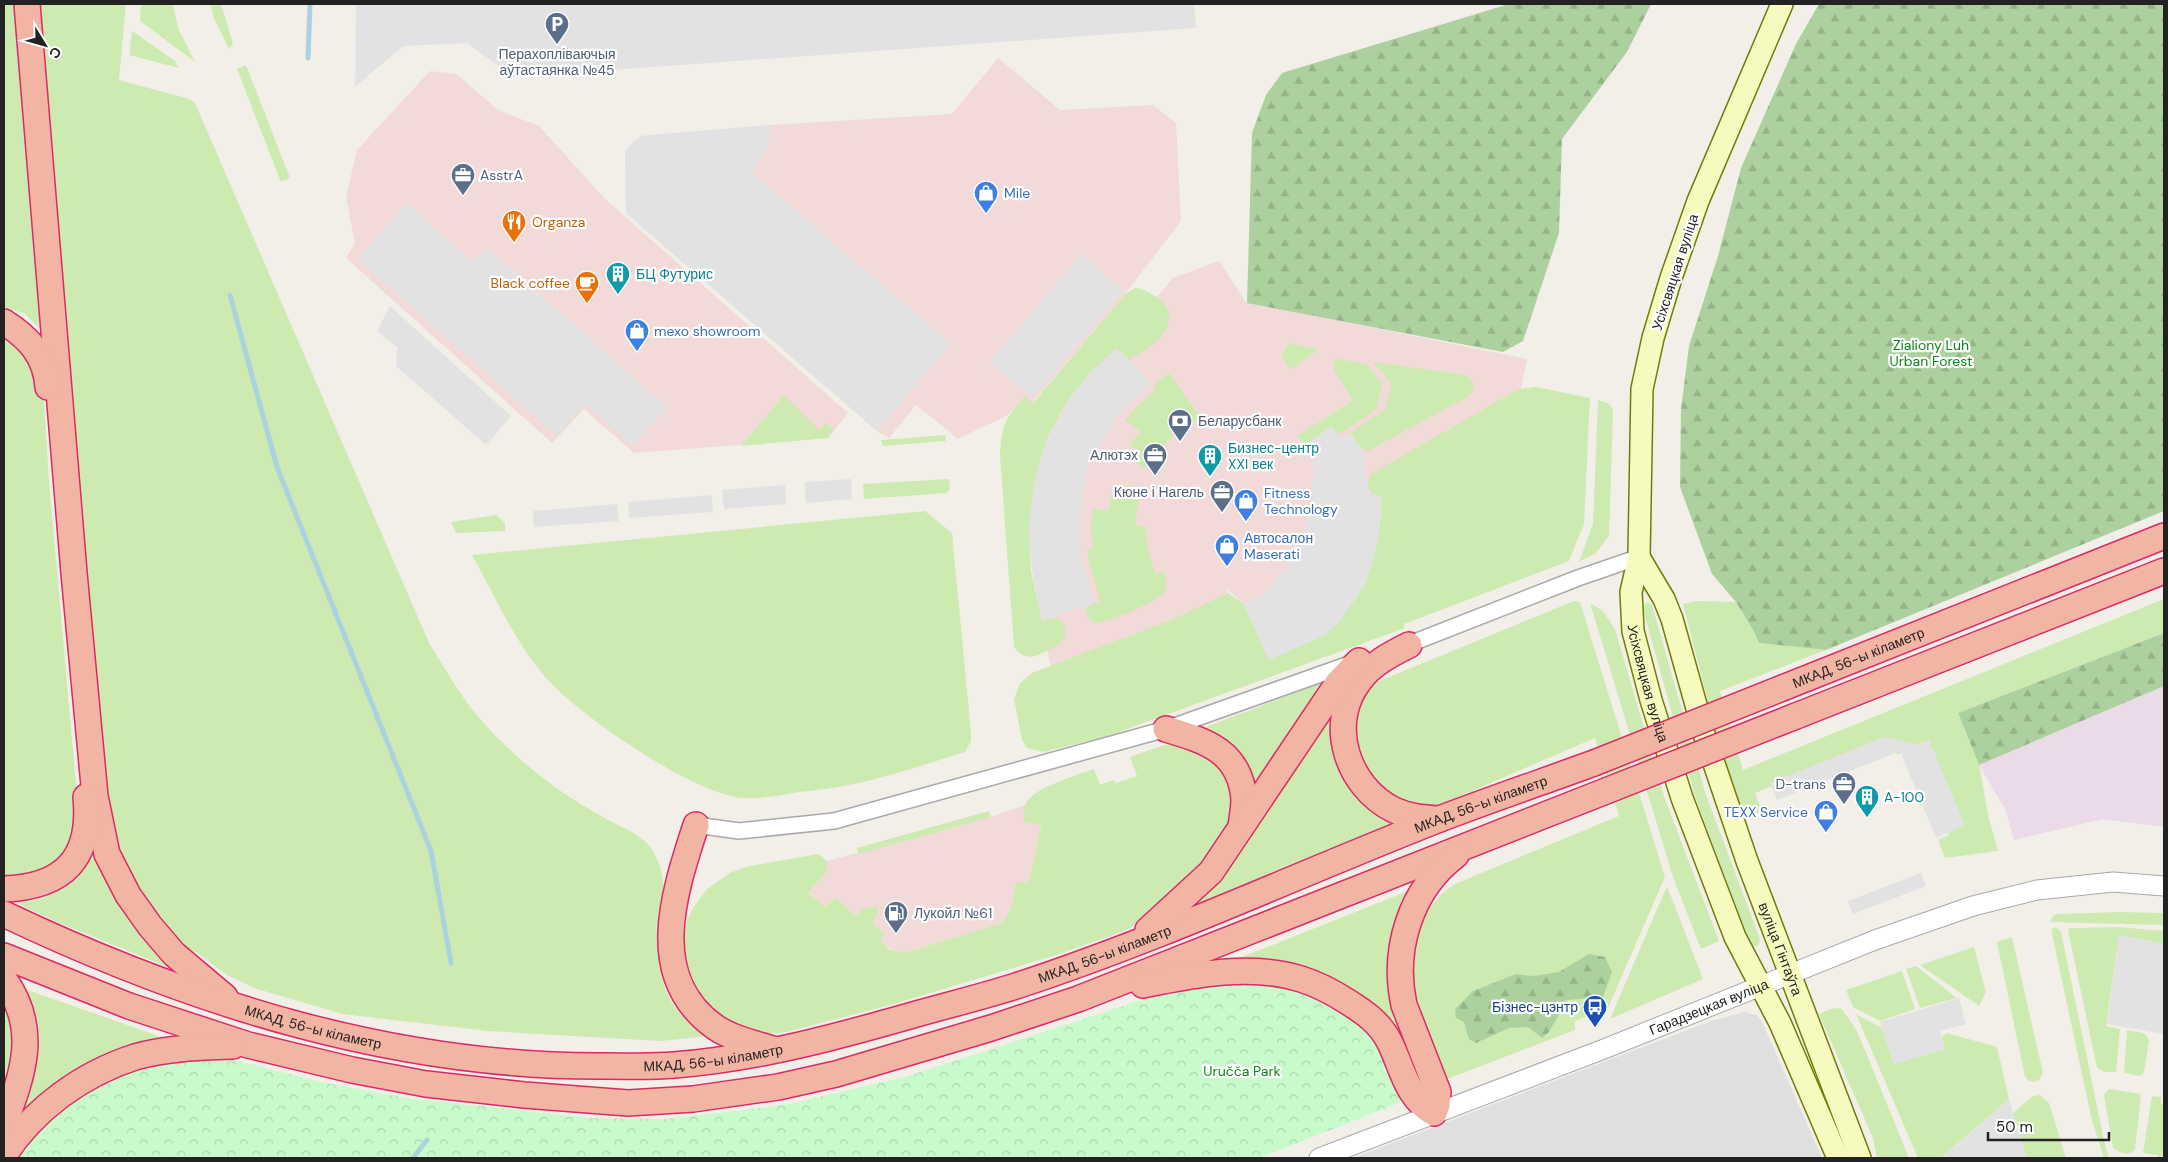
<svg xmlns="http://www.w3.org/2000/svg" width="2168" height="1162" font-family="'DM Sans',sans-serif">
	<style>
		.residential { fill: #e0dfdf }
		.commercial { fill: #f2dad9 }
		.industrial { fill: #ebdbe8 }
		.grass { fill: #cdebb0 }
		.forest { fill: url(#forest-firs) }
		.park { fill: url(#park-crowns) }
		.parking { fill: #e2e2e2 }
		.lines { fill: none; stroke-linecap: round; stroke-linejoin: round }
		.stream { stroke: #aad3df; stroke-width: 5 }
		.minor-casing { stroke: #a9a9a9; stroke-width: 18 }
		.tertiary-casing { stroke: #a9a9a9; stroke-width: 21 }
		.secondary-casing { stroke: #707d05; stroke-width: 24 }
		.trunk-casing { stroke: #dc2a67; stroke-width: 28 }
		.minor { stroke: #fff; stroke-width: 15 }
		.tertiary { stroke: #fff; stroke-width: 19 }
		.secondary { stroke: #f7fabf; stroke-width: 21 }
		.trunk { stroke: #f2b4a3; stroke-width: 25 }
		.trunk-bridge-casing { stroke: #dc2a67; stroke-width: 28; stroke-linecap: butt }
		.trunk-bridge { stroke: #f2b4a3; stroke-width: 25 }
		.labels { text-anchor: middle; stroke-width: 4.5; stroke-linejoin: round; paint-order: stroke }
		.service-label { font-size: 14px; fill: #4e5e75; stroke: #fff; text-anchor: start }
		.shop-label { font-size: 14px; fill: #366cbe; stroke: #fff; text-anchor: start }
		.food-label { font-size: 14px; fill: #c56008; stroke: #fff; text-anchor: start }
		.street-label { font-size: 14px; fill: #222; stroke: #fff }
		.culture-label { font-size: 14px; fill: #0d838f; stroke: #fff; text-anchor: start }
		.park-label { font-size: 14px; fill: #0c8416; stroke: #fff }
		.transit-label { font-size: 14px; fill: #164399; stroke: #fff; text-anchor: end }
	</style>
	<defs>
		<pattern id="forest-firs" width="22" height="20" patternUnits="userSpaceOnUse" patternTransform="scale(1.25)"><rect width="22" height="20" fill="#add19e"/><path d="M5 1l3.5 6h-7zM16 11l3.5 6h-7z" fill="#95b388"/></pattern>
		<pattern id="park-crowns" width="20" height="18" patternUnits="userSpaceOnUse" patternTransform="scale(1.25)"><rect width="20" height="18" fill="#c8facc"/><path d="M2 6a3 3 0 1 1 6 0M12 15a3 3 0 1 1 6 0" fill="none" stroke="#acd6af"/></pattern>
	</defs>
	<rect width="100%" height="100%" fill="#f2efe9"/>
	<path class="residential" d="M1744,1012L1757,1015L1763,1024L1822,1158H1353L1711,1021Z"/>
	<path class="commercial" d="M998,58L1060,110L1153,105L1176,123L1181,221L1125,294L1032,403L1025,396L1008,415L958,439L916,405L889,438L877,431L626,213L625,150L641,136L771,125L952,114Z
		M430,71L457,74L498,110L539,126L605,199L848,413L828,438L634,453L584,409L552,443L346,258L355,243L346,197L357,150Z
		M1219,261L1246,302L1527,359L1521,389L1372,494L1382,498L1378,540L1244,604L1225,587L1232,600L1052,673L1032,570L1029,525L1090,373L1173,278Z
		M1025,805L1024,820L1041,824L1029,883L1012,903L1008,915L999,924L904,953L895,952L879,940L873,925L879,909L858,916L835,897L826,907L808,892L827,871V861L991,817Z"/>
	<path class="industrial" d="M2164,686V827L2103,819L2014,840L2005,809L1979,765Z"/>
	<path class="grass" d="M4,4H21L46,335L24,313L4,308Z
		M34,4H126L119,80L189,99L195,103L430,645C444,666 456,689 472,709C495,738 525,765 555,787C570,798 587,808 603,817C618,826 640,833 651,848C687,900 631,970 687,1020C695,1027 708,1031 718,1035L661,1041L488,1031L342,1014L254,988L227,975L202,956L165,936L149,912L108,832Z
		M141,4H173L178,28L195,62L140,21Z
		M211,4H221L233,43L229,49L213,16Z
		M132,31L175,61L179,68L129,55Z
		M246,65L290,178L281,182L237,69Z
		M1135,288C1144,288 1152,295 1159,299C1165,303 1169,309 1169,316C1169,340 1146,349 1129,360L1117,348L1090,373L1066,403L1046,441L1029,525L1031,571L1042,621L1053,618L1062,621C1072,639 1059,645 1044,652C1038,655 1033,658 1026,656C1020,655 1017,651 1014,647L1000,456C1001,426 1005,418 1025,396L1033,403L1125,294Z
		M4,331L16,338L43,385L49,481L78,807L73,843L44,875L4,881Z
		M1292,343L1319,350L1289,370L1282,355L1287,345Z
		M1335,358L1368,365L1382,384L1376,410L1338,435L1332,427L1304,445L1297,436L1353,400L1334,370Z
		M1373,362L1465,375L1473,382L1474,390L1467,397L1368,451L1360,447L1350,433L1385,410L1391,383Z
		M1169,373L1198,414L1197,419L1167,441L1148,469L1136,463L1142,453L1130,445L1140,431L1125,420L1138,405L1156,390L1153,385Z
		M1536,387L1590,398L1584,524L1569,561L1404,624L1405,628L1105,737L1043,752L1027,748L1022,740L1014,699L1020,683L1032,673L1176,618L1228,593L1244,604L1269,660L1353,602L1366,582L1373,560L1378,540L1382,498L1372,494L1367,485L1371,474L1515,391L1521,389Z
		M784,395L819,430L826,423L834,429L828,438L741,446Z
		M1598,400C1606,402 1612,403 1613,412L1609,536L1596,553L1579,562L1593,524Z
		M945,435L946,441L883,446L881,440Z
		M949,479L950,489L947,493L864,499L863,484Z
		M1126,485L1141,488L1135,525L1145,526L1148,550L1155,573L1164,571C1165,577 1168,584 1165,590C1160,602 1108,622 1095,623L1088,619L1086,608L1090,605L1100,601L1089,564L1087,550L1093,548L1091,531L1092,509L1109,511L1111,495L1123,496Z
		M925,511L952,533L971,732V741L965,752C928,763 890,777 853,784C835,788 818,790 800,792C782,795 762,799 744,798C696,796 582,717 549,681C516,645 496,598 472,555Z
		M496,515L505,523V531L456,533L451,522Z
		M2164,599V633L1958,713L1979,765L1989,819L1998,851L1945,858L1938,840L1949,835L1914,750L1898,754L1868,748L1755,793L1762,812L1741,817L1728,779L1683,604L1698,601L1736,602L1753,630L1759,643L1826,650L1720,691L1743,770Z
		M1574,601L1580,602L1665,877L1608,1008L1575,1021V1030L1447,1079L1442,1077C1432,1051 1418,1025 1411,998C1409,992 1410,985 1410,979C1411,942 1424,901 1457,883L1619,816L1595,738L1428,810L1414,808L1382,791L1355,752V721L1361,703L1372,684Z
		M1648,602L1652,605L1706,795L1760,939L1758,946H1754L1750,943L1696,799L1642,606Z
		M1590,603L1603,611L1615,629L1665,799L1719,941L1701,949L1673,877Z
		M1334,678L1256,795L1206,730V727Z
		M1333,707C1334,724 1333,741 1336,758C1339,781 1364,809 1386,819C1391,822 1398,823 1404,825L1180,914Z
		M1170,744L1181,745L1210,756L1229,780L1235,818L1213,860L1147,919L1124,931L1056,955L894,1004L786,1032L767,1034L752,1032L723,1019L704,1002L685,968L683,945L687,920L693,908L707,889L730,873L745,867L818,854L827,861V871L808,893L826,907L835,897L857,916L864,908L878,907L879,909L873,924L885,935L880,940L890,950L904,953L999,924C1013,914 1013,898 1016,882L1029,883L1041,825L1024,821C1024,816 1023,809 1025,805C1031,788 1078,775 1094,769L1100,785L1114,780L1116,783L1137,776L1130,757L1161,746Z
		M989,811L991,817L858,854L857,848Z
		M95,845L125,912L146,943L175,970L57,922L14,902C57,903 75,879 95,845Z
		M1667,886L1703,979L1610,1019Z
		M1418,887L1397,931L1425,1081L1420,1083L1402,1037L1389,1018L1364,998L1227,963Z
		M2120,912L2164,913V925L2050,922L2053,916L2058,914Z
		M2056,927L2061,932L2105,1145L2109,1158H2104L2092,1121L2052,934V929Z
		M2118,927L2164,931V944L2119,935L2106,1026L2120,1029L2116,1072H2104L2097,1068L2068,930L2070,928Z
		M2012,937L2043,1073L2040,1079L2035,1082L2029,1081L2025,1077L1997,942Z
		M1974,947L1986,992L1979,1006L1920,965Z
		M1916,966L1957,998L1920,1008L1906,969Z
		M1902,971L1915,1009L1880,1021L1853,1007L1846,990Z
		M25,989L170,1040L22,1115C36,1070 51,1033 25,989Z
		M4,993L18,1027L4,1096Z
		M1833,1008L1842,1009L1857,1031L1909,1158H1877L1873,1138L1819,1014Z
		M1856,1014L1882,1028L1894,1064L1945,1049L1941,1037L1947,1033L1997,1047L2009,1099L1942,1157L1918,1158Z
		M2127,1030C2137,1032 2147,1031 2149,1041L2144,1072L2141,1076L2124,1073Z
		M2109,1089L2141,1094L2135,1150C2127,1156 2120,1153 2113,1148L2104,1095Z
		M2040,1095L2049,1103L2066,1158H2027L2013,1113L2033,1096Z
		M2152,1096L2161,1097V1104L2164,1105V1142L2162,1158H2158V1155L2143,1153Z"/>
	<path class="forest" d="M1509,4H1651L1627,52L1562,139L1559,233L1523,341L1503,352L1247,303L1252,133L1266,95L1282,73Z
		M1819,4H2164V511L1826,650L1759,643L1753,630L1736,602L1712,574L1680,487L1681,409L1689,346L1718,256L1741,168L1796,44Z
		M2164,633V686L1979,765L1958,713Z
		M1589,954L1605,957L1612,972L1603,997L1567,1000L1549,1032L1542,1038L1528,1027L1509,1028L1476,1043L1469,1039L1464,1022L1456,1018L1455,1009L1473,991L1516,974L1533,976L1559,972Z"/>
	<path class="park" d="M1260,981L1300,988L1335,1003L1384,1045L1404,1101L1259,1158H7L83,1090L153,1061L226,1058L321,1082L407,1098L591,1118L664,1119L785,1105L908,1076L1169,991L1212,985Z"/>
	<path class="parking" d="M356,4H1194L1196,28L513,77L467,43L403,46L355,87Z
		M771,125L768,148L752,173L951,344L877,431L626,213L625,150L641,136Z
		M407,203L473,262L487,247L667,407L633,446L585,404L557,436L358,259Z
		M1082,254L1124,291L1032,398L990,362Z
		M390,306L511,416L486,445L396,366L397,347L377,331Z
		M1117,348L1151,383L1121,411L1088,466L1078,528L1083,565L1094,603L1042,621L1032,570L1029,525L1034,482L1046,441L1066,403L1090,373Z
		M1332,426L1341,439L1350,433L1363,451L1369,489L1372,494L1382,498L1378,540L1373,560L1366,582L1341,620L1325,635L1269,660L1244,604L1257,598L1270,588L1290,561L1299,544L1306,525L1313,486L1314,470L1311,457L1304,446Z
		M851,479L852,499L806,503L805,482Z
		M785,485L786,504L724,509L722,490Z
		M712,495L713,512L629,518L628,502Z
		M617,504L619,521L534,527L533,511Z
		M1884,737L1915,744L1929,740L1965,825L1936,838L1900,751L1777,800L1770,783Z
		M1921,873L1926,886L1853,914L1848,901Z
		M2119,935L2164,944V1034L2107,1024Z
		M1959,998L1966,1024L1940,1031L1945,1049L1894,1064L1880,1022Z
		M2009,1099L2027,1158H1928L1943,1157Z"/>
	<g class="lines">
		<path class="stream" d="M308,58L310,4
			M230,295L277,467L431,851L451,963
			M413,1158L427,1140"/>
		<defs>
			<path id="minor" d="M1402,647L1578,578L1639,557
				M696,825L739,831L834,821L1166,729L1352,663"/>
			<g id="tertiary">
				<path id="s1" d="M1319,1158L1604,1049L1875,940L1973,906L2037,890L2113,882L2164,886"/>
			</g>
			<g id="secondary">
				<path id="s2" d="M1782,4L1698,201L1671,278L1653,338L1642,389L1639,557L1631,592L1633,631L1651,700L1682,798L1735,937L1780,1023L1838,1158"/>
				<path id="s3" d="M1639,557L1664,599L1672,619L1705,737L1747,861L1860,1158"/>
			</g>
			<g id="trunk">
				<path d="M27,4L74,573L95,796L107,854L128,895L150,926L174,954L225,997"/>
				<path d="M4,322C29,338 46,356 48,387"/>
				<path d="M1409,645C1391,654 1372,664 1360,680C1326,723 1347,787 1394,810C1409,817 1423,818 1439,819"/>
				<path id="s4" d="M1785,687L2164,536"/>
				<path d="M1796,716L2164,571"/>
				<path d="M1166,729C1206,741 1240,751 1244,799C1244,808 1242,818 1241,827"/>
				<path d="M696,825C674,893 645,977 715,1027C731,1038 753,1043 772,1049"/>
				<path d="M4,889C64,887 92,858 86,797"/>
				<path id="s5" d="M4,914C193,1004 397,1068 607,1066C630,1066 652,1067 674,1065C757,1059 840,1036 920,1013C952,1004 985,996 1016,986C1160,939 1297,875 1437,820C1489,800 1542,782 1594,763"/>
				<path d="M1148,930L1211,872L1338,683L1359,661"/>
				<path d="M4,956L129,1006L248,1045L352,1070L426,1084L524,1095L628,1103L693,1099L778,1087L836,1074L991,1028L1078,999L1606,791"/>
				<path d="M4,979C39,1028 24,1072 4,1124"/>
				<path d="M1143,985C1193,975 1251,963 1301,979C1317,984 1334,993 1348,1002C1364,1012 1380,1023 1389,1041C1402,1066 1406,1098 1434,1113L1437,1105L1438,1092L1404,1005C1392,950 1410,890 1456,855"/>
				<path d="M4,1155C34,1109 82,1074 135,1057C167,1048 201,1047 233,1046"/>
			</g>
		</defs>
		<use href="#minor" class="minor-casing"/>
		<use href="#tertiary" class="tertiary-casing"/>
		<use href="#secondary" class="secondary-casing"/>
		<use href="#trunk" class="trunk-casing"/>
		<use href="#minor" class="minor"/>
		<use href="#tertiary" class="tertiary"/>
		<use href="#secondary" class="secondary"/>
		<use href="#trunk" class="trunk"/>
		<defs>
			<path id="trunk-bridge" d="M1594,763L1785,687
				M1606,791L1796,716"/>
		</defs>
		<use href="#trunk-bridge" class="trunk-bridge-casing"/>
		<use href="#trunk-bridge" class="trunk-bridge"/>
	</g>
	<defs>
		<symbol id="parking-pin" viewBox="-11 -11 22 30"><path d="M0 17L-7.5 6A9.5 9.5 0 1 1 7.5 6Z" fill="#5c6f8a" stroke="#fff"/><path d="M-3.5-5.5H1a3.5 3.5 0 0 1 0 7H-1V5.5H-3.5ZM-1-3.4V-.6H.8a1.4 1.4 0 0 0 0-2.8Z" fill="#fff"/></symbol>
		<symbol id="office-pin" viewBox="-11 -11 22 30"><path d="M0 17L-7.5 6A9.5 9.5 0 1 1 7.5 6Z" fill="#5c6f8a" stroke="#fff"/><path d="M-6-3h4V-5.5h4V-3h4V5H-6ZM-1-4.5V-3h2v-1.5ZM-6 0V1H6V0Z" fill="#fff"/></symbol>
		<symbol id="shop-pin" viewBox="-11 -11 22 30"><path d="M0 17L-7.5 6A9.5 9.5 0 1 1 7.5 6Z" fill="#3f7fe0" stroke="#fff"/><path d="M-5-2.5h2.3a2.7 3.5 0 0 1 5.4 0H5L5.5 6h-11ZM-1.5-2.5h3a1.5 2.3 0 0 0-3 0Z" fill="#fff"/></symbol>
		<symbol id="restaurant-pin" viewBox="-11 -11 22 30"><path d="M0 17L-7.5 6A9.5 9.5 0 1 1 7.5 6Z" fill="#e8710a" stroke="#fff"/><path d="M-5-6h1v4h1v-4h1v4h1v-4h1v5L-1.5 .5V6h-2V.5L-5-1ZM5-6V6H3V1.5H1.5Q1.5-4 5-6Z" fill="#fff"/></symbol>
		<symbol id="building-pin" viewBox="-11 -11 22 30"><path d="M0 17L-7.5 6A9.5 9.5 0 1 1 7.5 6Z" fill="#0f9aa8" stroke="#fff"/><path d="M-4-6H4V6H1V3H-1V6H-4ZM-2.5-4.3h1.7v1.8h-1.7ZM.8-4.3h1.7v1.8H.8ZM-2.5-1h1.7V.8h-1.7ZM.8-1h1.7V.8H.8Z" fill="#fff"/></symbol>
		<symbol id="cafe-pin" viewBox="-11 -11 22 30"><path d="M0 17L-7.5 6A9.5 9.5 0 1 1 7.5 6Z" fill="#e8710a" stroke="#fff"/><path d="M-5.5-4.5H6V0H3Q3 3.5 0 3.5H-2.5Q-5.5 3.5-5.5 0ZM3-3.2v2h1.7v-2ZM-6 4.5H4V6H-6Z" fill="#fff"/></symbol>
		<symbol id="bank-pin" viewBox="-11 -11 22 30"><path d="M0 17L-7.5 6A9.5 9.5 0 1 1 7.5 6Z" fill="#5c6f8a" stroke="#fff"/><path d="M-6-4H6V4H-6ZM0-2.3a2.3 2.3 0 1 0 0 4.6a2.3 2.3 0 1 0 0-4.6Z" fill="#fff"/></symbol>
		<symbol id="fuel-pin" viewBox="-11 -11 22 30"><path d="M0 17L-7.5 6A9.5 9.5 0 1 1 7.5 6Z" fill="#5c6f8a" stroke="#fff"/><path d="M-5.5-6h7V0h2V4h1.3V-2.5L3-4.5l.8-.8L6-3V5H2.5V1h-1V6h-7ZM-4.2-4.7v3.2H.2V-4.7Z" fill="#fff"/></symbol>
		<symbol id="bus-pin" viewBox="-11 -11 22 30"><path d="M0 17L-7.5 6A9.5 9.5 0 1 1 7.5 6Z" fill="#1a4fb4" stroke="#fff"/><path d="M-5-6H5V4H4V6H2V4H-2V6H-4V4H-5ZM-3.5-4V0h7V-4ZM-3.5 1.2v1.5H-2V1.2ZM2 1.2v1.5H3.5V1.2Z" fill="#fff"/></symbol>
	</defs>
	<g fill-rule="evenodd">
		<use href="#parking-pin" x="543" y="10" width="28" height="38"/>
		<use href="#office-pin" x="449" y="161" width="28" height="38"/>
		<use href="#shop-pin" x="972" y="179" width="28" height="38"/>
		<use href="#restaurant-pin" x="500" y="208" width="28" height="38"/>
		<use href="#building-pin" x="604" y="260" width="28" height="38"/>
		<use href="#cafe-pin" x="573" y="269" width="28" height="38"/>
		<use href="#shop-pin" x="623" y="317" width="28" height="38"/>
		<use href="#bank-pin" x="1166" y="407" width="28" height="38"/>
		<use href="#office-pin" x="1141" y="441" width="28" height="38"/>
		<use href="#building-pin" x="1196" y="442" width="28" height="38"/>
		<use href="#office-pin" x="1208" y="478" width="28" height="38"/>
		<use href="#shop-pin" x="1232" y="487" width="28" height="38"/>
		<use href="#shop-pin" x="1213" y="532" width="28" height="38"/>
		<use href="#office-pin" x="1830" y="770" width="28" height="38"/>
		<use href="#building-pin" x="1853" y="783" width="28" height="38"/>
		<use href="#shop-pin" x="1812" y="798" width="28" height="38"/>
		<use href="#fuel-pin" x="882" y="899" width="28" height="38"/>
		<use href="#bus-pin" x="1581" y="993" width="28" height="38"/>
	</g>
	<g class="labels">
		<g class="service-label">
			<text x="557" y="59" text-anchor="middle">Перахопліваючыя<tspan x="557" dy="16">аўтастаянка №45</tspan></text>
			<text x="480" y="180">AsstrA</text>
			<text x="1198" y="426">Беларусбанк</text>
			<text x="1138" y="460" text-anchor="end">Алютэх</text>
			<text x="1204" y="497" text-anchor="end">Кюне і Нагель</text>
			<text x="1826" y="789" text-anchor="end">D-trans</text>
			<text x="914" y="918">Лукойл №61</text>
		</g>
		<g class="shop-label">
			<text x="1004" y="198">Mile</text>
			<text x="654" y="336">mexo showroom</text>
			<text x="1264" y="498">Fitness<tspan x="1264" dy="16">Technology</tspan></text>
			<text x="1244" y="543">Автосалон<tspan x="1244" dy="16">Maserati</tspan></text>
			<text x="1808" y="817" text-anchor="end">TEXX Service</text>
		</g>
		<g class="food-label">
			<text x="532" y="227">Organza</text>
			<text x="570" y="288" text-anchor="end">Black coffee</text>
		</g>
		<g class="street-label">
			<text transform="translate(1675 272) rotate(-72)" y="5">Усіхсвяцкая вуліца</text>
			<text dy="5" stroke="none"><textPath href="#s4" startOffset="79">МКАД, 56-ы кіламетр</textPath></text>
			<text dy="5" stroke="none"><textPath href="#s2" startOffset="708">Усіхсвяцкая вуліца</textPath></text>
			<text dy="5" stroke="none"><textPath href="#s5" startOffset="1545">МКАД, 56-ы кіламетр</textPath></text>
			<text dy="5" stroke="none"><textPath href="#s3" startOffset="418">вуліца Гінтаўта</textPath></text>
			<text dy="5" stroke="none"><textPath href="#s5" startOffset="1140">МКАД, 56-ы кіламетр</textPath></text>
			<text dy="5" stroke="none"><textPath href="#s1" startOffset="418">Гарадзецкая вуліца</textPath></text>
			<text dy="5" stroke="none"><textPath href="#s5" startOffset="330">МКАД, 56-ы кіламетр</textPath></text>
			<text dy="5" stroke="none"><textPath href="#s5" startOffset="734">МКАД, 56-ы кіламетр</textPath></text>
		</g>
		<g class="culture-label">
			<text x="636" y="279">БЦ Футурис</text>
			<text x="1228" y="453">Бизнес-центр<tspan x="1228" dy="16">XXI век</tspan></text>
			<text x="1884" y="802">A-100</text>
		</g>
		<g class="park-label">
			<text x="1931" y="350">Zialiony Luh<tspan x="1931" dy="16">Urban Forest</tspan></text>
			<text x="1242" y="1076">Uručča Park</text>
		</g>
		<g class="transit-label">
			<text x="1578" y="1012">Бізнес-цэнтр</text>
		</g>
	</g>
	<rect width="2168" height="1162" fill="none" stroke="#222222" stroke-width="10"/>
	<g transform="translate(45 45) rotate(127)" stroke="#ffffff" stroke-width="4" paint-order="stroke">
	<path d="M0-4L9 19L0 12L-9 19Z" fill="#222222"/>
	<text y="-8" font-size="14" font-weight="bold" text-anchor="middle" fill="#222222">С</text>
	</g>
	<path d="M1988 1132v8h121v-8" fill="none" stroke="#222222" stroke-width="2.5"/>
	<text x="1996" y="1132" font-size="15" fill="#222222" stroke="#ffffff" stroke-width="4" paint-order="stroke">50 m</text>
</svg>
